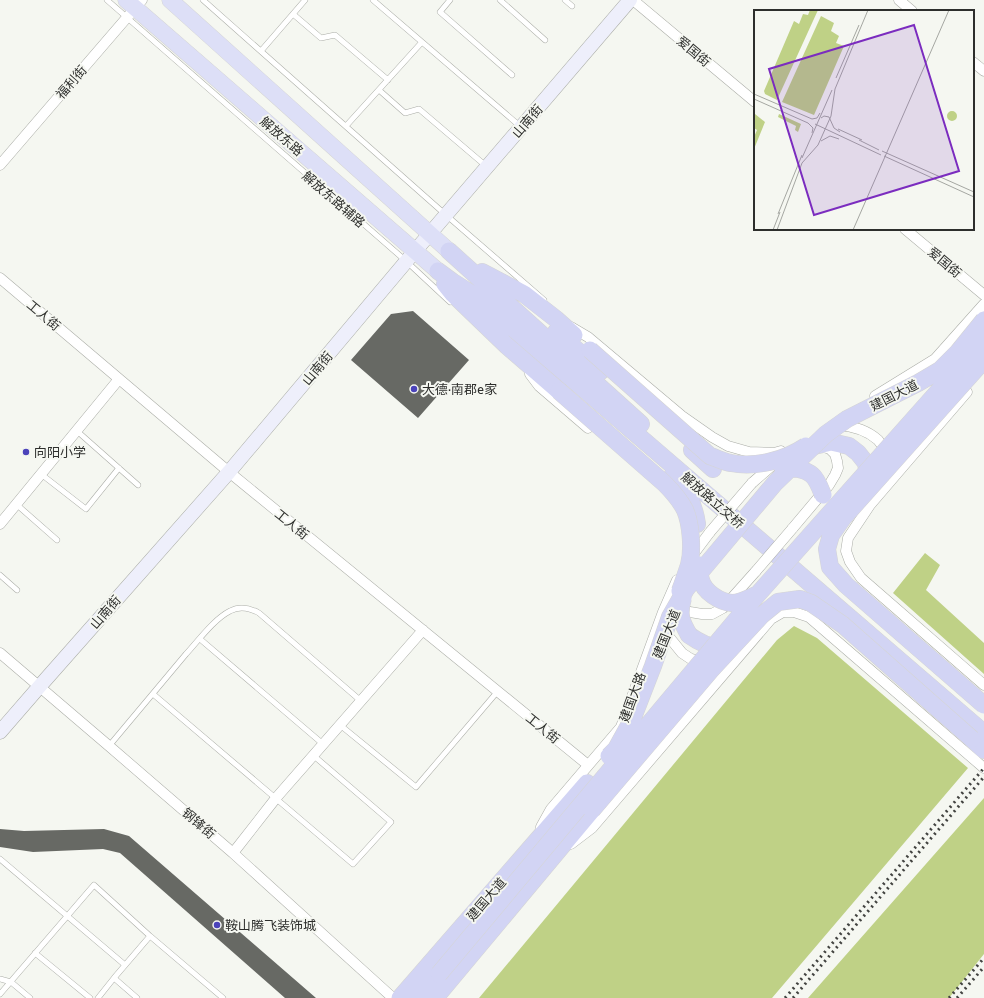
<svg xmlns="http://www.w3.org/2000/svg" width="984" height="998" font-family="'Fira Sans','Noto Sans SC',sans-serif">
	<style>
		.green { fill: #bfd186 }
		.building { fill: #676964 }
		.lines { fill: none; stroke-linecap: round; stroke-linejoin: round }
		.service-casing { stroke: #abada7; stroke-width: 6 }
		.minor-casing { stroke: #abada7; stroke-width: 11 }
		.secondary-casing { stroke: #abada7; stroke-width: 15 }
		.primary-casing { stroke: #d5d5d5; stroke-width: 17 }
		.trunk-casing { stroke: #d5d5d5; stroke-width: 18 }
		.service { stroke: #fff; stroke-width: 5 }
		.minor { stroke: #fff; stroke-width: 10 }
		.secondary { stroke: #eeeffb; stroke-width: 14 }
		.primary { stroke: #dddff7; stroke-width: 16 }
		.trunk { stroke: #d2d4f4; stroke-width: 17 }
		.rail { stroke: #424340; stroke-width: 3; stroke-dasharray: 2 4; stroke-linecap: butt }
		.minor-bridge-casing { stroke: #abada7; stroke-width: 11; stroke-linecap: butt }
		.trunk-bridge-casing { stroke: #d5d5d5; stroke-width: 18; stroke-linecap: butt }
		.minor-bridge { stroke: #fff; stroke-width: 10 }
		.trunk-bridge { stroke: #d2d4f4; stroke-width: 17 }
		.poi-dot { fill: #4b43ba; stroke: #f5f7f1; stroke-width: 1.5 }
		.labels { text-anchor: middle; stroke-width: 4; stroke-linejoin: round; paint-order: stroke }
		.street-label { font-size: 13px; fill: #2d2e2c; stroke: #f5f7f1 }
		.poi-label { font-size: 13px; fill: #2d2e2c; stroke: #f5f7f1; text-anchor: start }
		.inset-road { fill: none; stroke: #a5a7a2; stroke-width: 1 }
		.view { fill: #7b2cbf; fill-opacity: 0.15; stroke: #7b2cbf; stroke-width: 2 }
		.inset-edge { fill: none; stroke: #2d2e2c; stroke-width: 2 }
	</style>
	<rect width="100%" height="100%" fill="#f5f7f1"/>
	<path class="green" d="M925,553L940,565L926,590L984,643V674L893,593Z
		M794,626L817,638L968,768L772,998H479L777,640Z
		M984,798V954L949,998H808Z"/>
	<path class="building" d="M413,311L469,360L418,418L351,360L391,314Z
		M0,829L24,831L104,829L129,836L316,998H285L120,853L103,849L33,852L0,847Z"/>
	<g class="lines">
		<defs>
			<path id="service" d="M107,0L406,261L450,302
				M203,0L446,215L544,300
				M373,0L521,127
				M450,0L440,12L512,75
				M500,0L545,40
				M565,0L572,6
				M293,14L321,38L335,35L388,80
				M261,51L305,0
				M379,90L405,113L419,109L486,166
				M346,126L422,42
				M77,431L138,485
				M41,474L86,509L119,468
				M16,504L57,540
				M0,575L17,590
				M200,639L323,744
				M153,694L353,864L391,822L314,756
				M340,725L416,787L498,691
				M109,746C135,715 160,685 186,654C198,641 214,619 230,611C239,606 250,608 259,613L361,701
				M0,859L125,965
				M35,953L90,998
				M114,978L137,998
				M0,979L11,982L30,998
				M0,994L94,885L150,936L223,998
				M98,998L114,978L150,936"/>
			<path id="minor" d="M633,0L755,102
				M899,0L912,11
				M973,62L984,71
				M0,165L142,0
				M905,229L984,295
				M0,278L229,472L588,765
				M571,327L588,337L682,416L712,437L728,446L749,452L774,453L781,451
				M530,374L539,386L588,428
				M967,392L870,505L848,538L846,551L850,562L861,578L984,685
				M875,396L935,359L984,304
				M838,425C852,426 867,430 878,440C881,444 885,449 888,453
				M752,483L775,463
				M0,524L119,379
				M792,529L829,485L835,475L838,468L837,461L835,454L830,449L821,446
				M692,556L710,532
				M679,605V607L690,612L702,614H712L723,608L756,571
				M666,628L669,637L682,653L691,659L705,662
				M0,653L109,746L233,853L393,998
				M541,827L551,809L621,727L663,612L677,580
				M571,844L592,828L771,619L783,612H794L809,617L984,768
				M233,853L276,798L423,630"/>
			<path id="secondary" d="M0,732L39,687L229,472L415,251L630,0"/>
			<path id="primary" d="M126,0L438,271
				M170,0L449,251"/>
			<path id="trunk" d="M449,251L641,424
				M438,271L453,282L478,298L984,733
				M482,272L524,294L556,319L574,335
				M445,284L453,294L507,346L559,391
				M556,332L601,371
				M814,446L831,442L849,446L858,453L866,463L869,482V483
				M692,450L713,469
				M672,476C687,491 694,503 697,524
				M689,635C700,643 713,650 726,646
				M972,739L984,750
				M400,998L587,783
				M420,998L437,976
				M435,998L592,810"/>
		</defs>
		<use href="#service" class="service-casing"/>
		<use href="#minor" class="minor-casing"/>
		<use href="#secondary" class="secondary-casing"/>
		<use href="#primary" class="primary-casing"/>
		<use href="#trunk" class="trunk-casing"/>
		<use href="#service" class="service"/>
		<use href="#minor" class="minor"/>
		<use href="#secondary" class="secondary"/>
		<use href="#primary" class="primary"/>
		<use href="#trunk" class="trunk"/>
		<path class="rail" d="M785,998L984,768
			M793,998L984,777
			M949,998L984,958
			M957,998L984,967"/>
		<defs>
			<path id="minor-bridge" d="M710,532L752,483
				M756,571L792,529"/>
			<path id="trunk-bridge" d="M590,350L710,456C717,458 724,462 731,463C756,468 785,460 806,446
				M984,360L843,518L831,535L827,549L830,567L846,585L984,705
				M559,391L664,483C672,491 680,500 685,510C691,524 693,550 689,565C686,574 683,583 680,591
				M783,469C792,467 805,469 812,475C817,479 821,490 823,495
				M699,565C700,570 699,575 701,580C704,592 720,602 732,603C740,603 749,598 756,595
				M683,598C678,615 681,621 689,635
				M609,756L616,749L632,720L653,666L670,617L686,589L775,483L826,434L847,419L918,383L940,370L958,352L984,320
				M592,810L711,670L762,615L778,602L800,599L811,603L843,625L972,739
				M439,974L758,594L984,340"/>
		</defs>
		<use href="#minor-bridge" class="minor-bridge-casing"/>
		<use href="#trunk-bridge" class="trunk-bridge-casing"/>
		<use href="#minor-bridge" class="minor-bridge"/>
		<use href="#trunk-bridge" class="trunk-bridge"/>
	</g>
	<g class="poi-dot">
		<circle cx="414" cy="389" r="4"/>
		<circle cx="26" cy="452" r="4"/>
		<circle cx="217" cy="925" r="4"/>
	</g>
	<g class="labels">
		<g class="street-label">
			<text transform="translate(694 51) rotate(40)" y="5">爱国街</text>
			<text transform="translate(71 82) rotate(-49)" y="5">福利街</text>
			<text transform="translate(527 121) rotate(-49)" y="5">山南街</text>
			<text transform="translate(282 136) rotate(41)" y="5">解放东路</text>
			<text transform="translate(334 199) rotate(41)" y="5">解放东路辅路</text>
			<text transform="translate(945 262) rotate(40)" y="5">爱国街</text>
			<text transform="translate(44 315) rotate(40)" y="5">工人街</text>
			<text transform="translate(317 368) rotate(-50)" y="5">山南街</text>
			<text transform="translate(894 395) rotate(-27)" y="5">建国大道</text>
			<text transform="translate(713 500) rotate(41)" y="5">解放路立交桥</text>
			<text transform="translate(292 524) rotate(39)" y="5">工人街</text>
			<text transform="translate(105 612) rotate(-49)" y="5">山南街</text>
			<text transform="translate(666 634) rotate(-68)" y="5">建国大道</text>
			<text transform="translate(632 697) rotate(-70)" y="5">建国大路</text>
			<text transform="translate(543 728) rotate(39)" y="5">工人街</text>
			<text transform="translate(199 823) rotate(41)" y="5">钢锋街</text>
			<text transform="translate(486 899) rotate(-49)" y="5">建国大道</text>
		</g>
		<g class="poi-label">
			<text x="422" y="394">大德·南郡e家</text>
			<text x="34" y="457">向阳小学</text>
			<text x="225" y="930">鞍山腾飞装饰城</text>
		</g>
	</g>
	<g transform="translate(754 10)">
		<rect width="220" height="220" fill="#f5f7f1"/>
		<path d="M56,0H64L23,90L11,84L10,81L40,11L45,14L49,4L54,5ZM67,6L80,13L77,21L85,26L82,33L90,36L60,105L28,92ZM193 106a5 5 0 1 1 10 0a5 5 0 1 1-10 0ZM1,104L11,112L0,139V127L3,120L0,118ZM25,104L47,114L44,122L41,120L42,116L24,107Z" fill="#bfd186"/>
		<path class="inset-road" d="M82,68L105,15M0,84L58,109L63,108L66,103M0,89L54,113L59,118L58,123M67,108L70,106L75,107L80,118L86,122M61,114L127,145M84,119L108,130M105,130L125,140M67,131L76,126L85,129M128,141L220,182M130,146L220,187M48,148L78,80M24,204L48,145M19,220L26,202M23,220L48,153L64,135L77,106L81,79L114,0M99,220L195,0"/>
		<path class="view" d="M160,15L205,161L60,205L15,59Z"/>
		<rect width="220" height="220" class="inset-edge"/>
	</g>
</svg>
